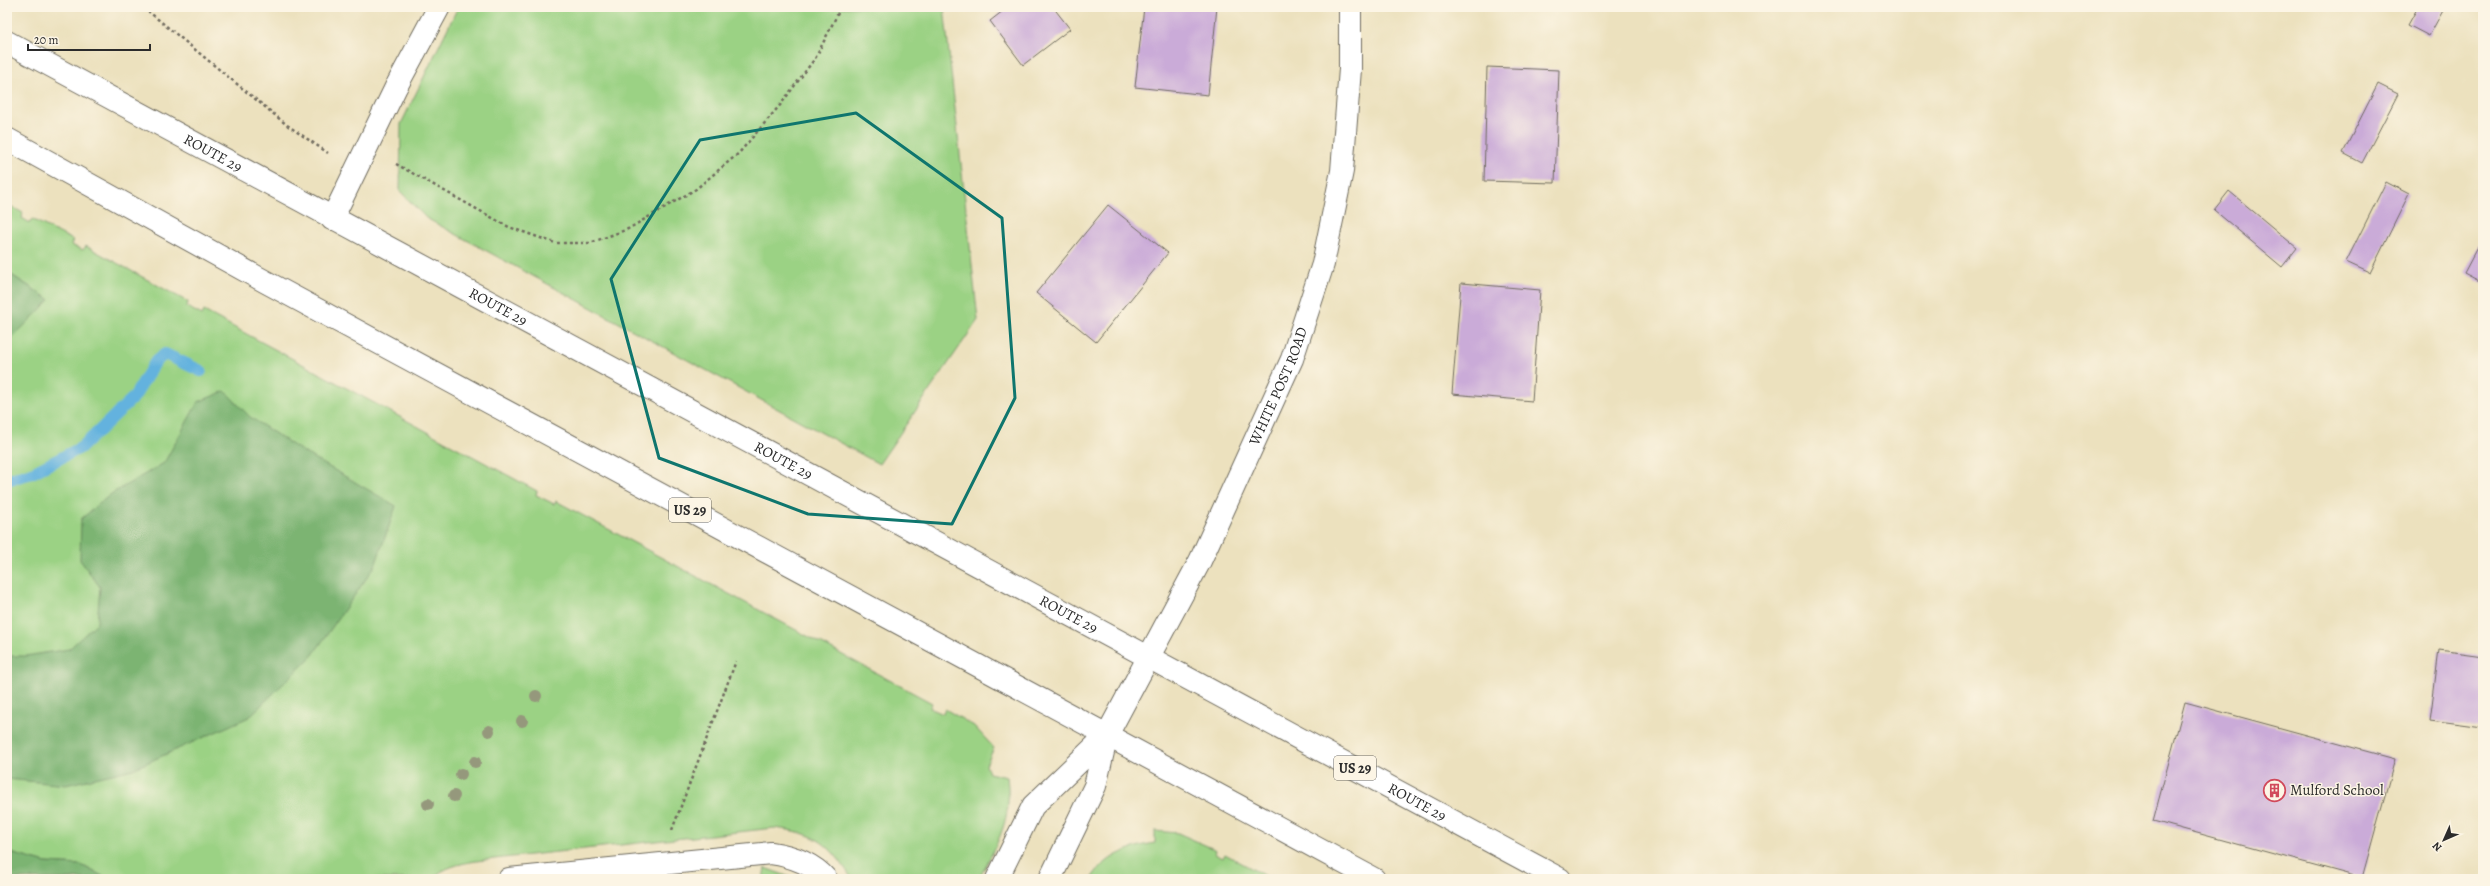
<svg xmlns="http://www.w3.org/2000/svg" width="2490" height="886" font-family="Alegreya,serif">
	<style>
		.green { fill: #9bd284; stroke: #637e58 }
		.forest { fill: #7cb472; stroke: #54704e }
		.lines { fill: none; stroke-linecap: round; stroke-linejoin: round }
		.stream { stroke: #64b2de; stroke-width: 12 }
		.building { fill: #caabd8 }
		.lane-casing { stroke: #6f6b5e; stroke-width: 24 }
		.street-casing { stroke: #6f6b5e; stroke-width: 24 }
		.primary-casing { stroke: #6f6b5e; stroke-width: 24 }
		.path { stroke: #6f6b5e; stroke-width: 2.5; stroke-dasharray: 3 3; stroke-linecap: butt }
		.lane { stroke: #fff; stroke-width: 22 }
		.street { stroke: #fff; stroke-width: 22 }
		.primary { stroke: #fff; stroke-width: 22 }
		.tree { fill: #95987c }
		.marked { fill: none; stroke: #0f766e; stroke-width: 3; stroke-linejoin: round }
		.labels { text-anchor: middle; stroke-width: 3; stroke-linejoin: round; paint-order: stroke }
		.shield { fill: #fcf5e5; stroke: #6a6863; stroke-width: 1 }
		.shield-label { font-size: 14px; font-weight: bold; fill: #2b2b2b }
		.street-label { font-size: 15px; fill: #2b2b2b; stroke: #fcf5e5 }
		.poi-label { font-size: 15px; fill: #2b2b2b; stroke: #fcf5e5; text-anchor: start }
	</style>
	<rect width="100%" height="100%" fill="#fcf5e5"/>
	<filter id="ink" filterUnits="userSpaceOnUse"><feTurbulence type="fractalNoise" baseFrequency=".025" numOctaves="2"/><feDisplacementMap in="SourceGraphic" scale="8" xChannelSelector="R" yChannelSelector="G"/><feConvolveMatrix kernelMatrix="1 2 1 2 8 2 1 2 1" color-interpolation-filters="sRGB"/></filter>
	<filter id="wash" filterUnits="userSpaceOnUse"><feTurbulence type="fractalNoise" baseFrequency=".012" numOctaves="4" result="noise"/><feDisplacementMap in="SourceGraphic" scale="16" xChannelSelector="R" yChannelSelector="G"/><feGaussianBlur stdDeviation="0.9" result="paint"/><feColorMatrix in="noise" values="0 0 0 0 0 0 0 0 0 0 0 0 0 0 0 0 0 1.4 0 .05"/><feComposite in="paint" operator="in"/></filter>
	<g filter="url(#wash)">
		<rect width="100%" height="100%" fill="#ece1be"/>
		<path class="green" d="M458,7H944L978,320L879,464L426,218L400,191L401,124Z
			M7,204L23,213L22,218L30,223L32,219L73,240L71,245L83,250L86,246L188,302L187,307L202,315L204,311L537,491L536,495L554,504L556,501L932,703L930,708L943,714L945,709L974,726L994,748L986,765L989,773L1007,777C1013,820 997,843 979,879H852C829,842 816,833 774,828L476,861C458,864 445,867 431,879H108L81,865L46,863L7,852V343L50,300L7,272Z
			M1155,831L1178,833L1216,850L1215,854L1223,858L1225,854L1271,879H1091C1105,856 1130,847 1155,843Z
			M765,868L795,879H763Z"/>
		<path class="forest" d="M7,272L50,300L7,343Z
			M225,391L250,417L305,453L396,506L375,566L312,656L249,717L133,769L66,785L7,779V656H26L69,649L97,623L100,587L80,560L81,519L111,494L164,463L198,402Z
			M7,852L46,863L81,865L108,879H7Z"/>
		<g class="lines">
			<path class="stream" d="M7,480L32,473L82,447L134,397L156,361L165,354L201,371"/>
		</g>
		<g id="blocks">
			<path class="building" d="M1008,7H1053L1070,29L1023,65L990,21Z
				M1144,7H1217L1208,95L1135,87Z
				M2418,7H2445L2429,36L2408,25Z
				M1487,67L1559,70L1555,183L1484,181Z
				M2378,84L2398,94L2362,163L2343,153Z
				M2386,182L2409,194L2370,273L2346,262Z
				M2229,191L2297,248L2282,267L2214,210Z
				M1108,205L1168,253L1096,342L1036,293Z
				M2483,237V283L2464,273Z
				M1461,283L1540,290L1532,401L1452,394Z
				M2439,650L2483,656V728L2430,721Z
				M2185,702L2395,759L2362,878L2153,821Z"/>
		</g>
	</g>
	<g filter="url(#ink)">
		<use href="#blocks" fill-opacity="0" stroke="#6f6b5e" stroke-width="1"/>
		<g class="lines">
			<defs>
				<path id="lane" d="M332,219L396,87L439,7
					M509,879L771,853C792,856 812,863 826,879
					M997,879L1033,806L1107,735
					M1050,879L1095,786L1107,735"/>
				<g id="street">
					<path id="s1" d="M1107,735L1200,561L1292,359L1323,264L1342,171L1350,69V7"/>
				</g>
				<g id="primary">
					<path id="s2" d="M7,42L1560,879"/>
					<path d="M7,139L266,282L1374,879"/>
				</g>
			</defs>
			<use href="#lane" class="lane-casing"/>
			<use href="#street" class="street-casing"/>
			<use href="#primary" class="primary-casing"/>
			<path class="path" d="M143,7L287,125L328,153
				M396,164L509,227L555,243H590L628,229L696,189L739,153L781,104L816,57L841,7
				M672,830L736,661"/>
			<use href="#lane" class="lane"/>
			<use href="#street" class="street"/>
			<use href="#primary" class="primary"/>
		</g>
		<g class="tree">
			<circle cx="536" cy="696" r="6"/>
			<circle cx="522" cy="721" r="6"/>
			<circle cx="489" cy="731" r="6"/>
			<circle cx="475" cy="762" r="6"/>
			<circle cx="461" cy="774" r="6"/>
			<circle cx="454" cy="796" r="6"/>
			<circle cx="428" cy="804" r="6"/>
		</g>
	</g>
	<path class="marked" d="M856,113L1002,218L1015,398L952,524L808,514L659,458L611,279L700,140Z"/>
	<defs>
		<symbol id="building-ring" viewBox="-11 -11 22 22"><circle r="9.5" fill="#fcf5e5" stroke="#d1495b" stroke-width="1.5"/><path d="M-4-6H4V6H1V3H-1V6H-4ZM-2.5-4.3h1.7v1.8h-1.7ZM.8-4.3h1.7v1.8H.8ZM-2.5-1h1.7V.8h-1.7ZM.8-1h1.7V.8H.8Z" fill="#d1495b"/></symbol>
	</defs>
	<g fill-rule="evenodd">
		<use href="#building-ring" x="2262" y="778" width="25" height="25"/>
	</g>
	<g class="labels">
		<g class="shield">
			<rect x="669" y="498" width="42" height="24" rx="3"/>
			<rect x="1334" y="756" width="42" height="24" rx="3"/>
		</g>
		<g class="shield-label">
			<text x="690" y="515">US 29</text>
			<text x="1355" y="773">US 29</text>
		</g>
		<g class="street-label">
			<text dy="5" stroke="none"><textPath href="#s2" startOffset="234">ROUTE 29</textPath></text>
			<text dy="5" stroke="none"><textPath href="#s2" startOffset="558">ROUTE 29</textPath></text>
			<text dy="5" stroke="none"><textPath href="#s1" startOffset="389">WHITE POST ROAD</textPath></text>
			<text dy="5" stroke="none"><textPath href="#s2" startOffset="882">ROUTE 29</textPath></text>
			<text dy="5" stroke="none"><textPath href="#s2" startOffset="1206">ROUTE 29</textPath></text>
			<text dy="5" stroke="none"><textPath href="#s2" startOffset="1602">ROUTE 29</textPath></text>
		</g>
		<g class="poi-label">
			<text x="2290" y="795">Mulford School</text>
		</g>
	</g>
	<rect width="2490" height="886" fill="none" stroke="#fcf5e5" stroke-width="24"/>
	<g transform="translate(2444 840) rotate(225)" stroke="#fcf5e5" stroke-width="3" paint-order="stroke">
	<path d="M0-3L7 15L0 10L-7 15Z" fill="#2b2b2b"/>
	<text y="-6" font-size="11" font-weight="bold" text-anchor="middle" fill="#2b2b2b">N</text>
	</g>
	<path d="M28 44v6h122v-6" fill="none" stroke="#2b2b2b" stroke-width="2"/>
	<text x="34" y="44" font-size="12" fill="#2b2b2b" stroke="#fcf5e5" stroke-width="3" paint-order="stroke">20 m</text>
</svg>
